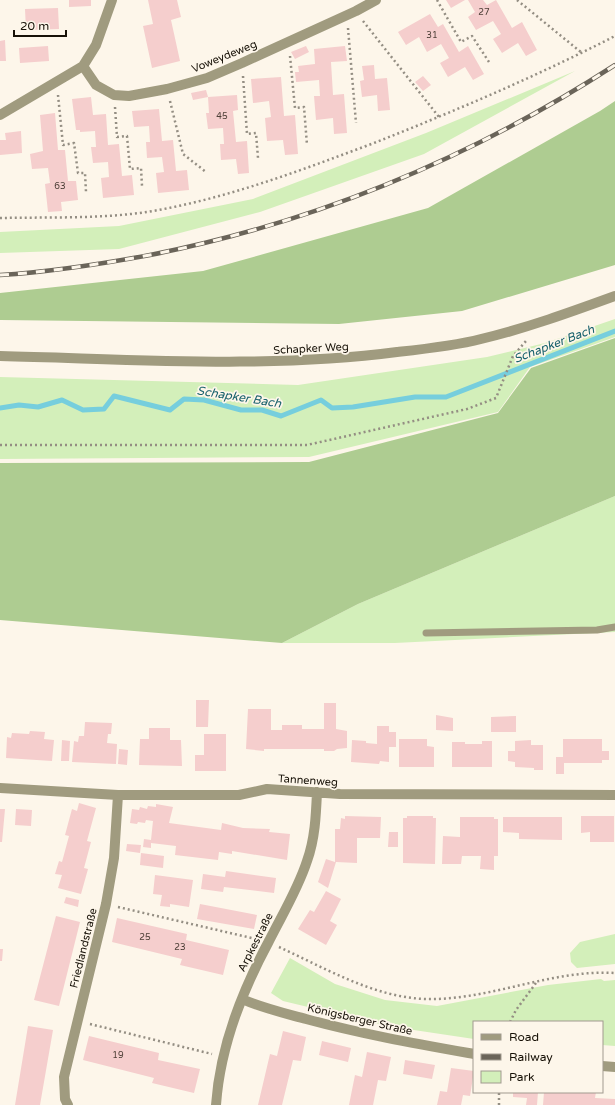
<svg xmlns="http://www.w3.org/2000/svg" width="615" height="1105" font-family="'Varela Round',sans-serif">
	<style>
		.green { fill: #d3efba }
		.forest { fill: #aecc91 }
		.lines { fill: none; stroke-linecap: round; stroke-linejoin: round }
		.stream { stroke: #76cedd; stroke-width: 5 }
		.building { fill: #f5cecd }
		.path { stroke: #948e83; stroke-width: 2.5; stroke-dasharray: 2 3; stroke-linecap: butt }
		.service { stroke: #a09b7f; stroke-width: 7 }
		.minor { stroke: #a09b7f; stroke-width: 10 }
		.tertiary { stroke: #a09b7f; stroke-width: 10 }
		.rail-casing { stroke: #6a6459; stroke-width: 4.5 }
		.rail { stroke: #fdf6ea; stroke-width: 3; stroke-dasharray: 9; stroke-linecap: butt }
		.labels { text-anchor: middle; stroke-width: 3.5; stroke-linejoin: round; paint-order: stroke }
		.number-label { font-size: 9px; fill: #4e4038 }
		.street-label { font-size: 11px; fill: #171107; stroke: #fdf6ea }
		.water-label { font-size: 12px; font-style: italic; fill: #18616c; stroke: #fdf6ea }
	</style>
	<rect width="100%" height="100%" fill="#fdf6ea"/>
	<path class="green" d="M575,71L424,154L260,212L119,249L0,253V232L119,226L253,199L426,133Z
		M615,319V337L530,367L498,412L309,457L0,459V377L298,385L487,357L545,343Z
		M615,496V632L395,643H282L358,604Z
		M615,934V964L577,968L571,962L570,953L580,942Z
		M290,958L335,984L385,1000L437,1006L548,985L601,979L604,981L615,980V1046L602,1045V1022H474V1039L387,1026L283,1001L271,993Z"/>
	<path class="forest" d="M615,101V265L462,311L339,324L0,320V293L203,271L428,208L600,111Z
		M615,338V496L358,604L282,643L0,620V463L309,462L498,413L531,368Z"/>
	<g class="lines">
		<path class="stream" d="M0,408L19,405L38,407L62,400L83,410L104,409L114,396L170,410L184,399L204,400L241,410H262L281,416L321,400L332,408L353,407L415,397H446L615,331"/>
	</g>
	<path class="building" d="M69,0H91V6L69,7Z
		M148,0H177L181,17L171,20L180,61L152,68L143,26L153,24Z
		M446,0H465L451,8Z
		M468,0H483L487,5L496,0L512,28L522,22L537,50L526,56L518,43L502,53L493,39L501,34L493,21L476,30L468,17L475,12Z
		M58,8L59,29L26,30L25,9Z
		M430,14L438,27L443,24L459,52L468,46L484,74L473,80L465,67L448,77L440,63L449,58L441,44L427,52L419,37L406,45L398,32Z
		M5,40L6,61H0V41Z
		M48,46L49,61L20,63L19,48Z
		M306,46L309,52L295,59L291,52Z
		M345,46L347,61L331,62L333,95L344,94L347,133L334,134L333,118L316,120L314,96H320L319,80L296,82L295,72H299L298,66L315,64L314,49Z
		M374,65L375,79L387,78L390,110L378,111L377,95L362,97L360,81L364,80L362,66Z
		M423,76L431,85L423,91L415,82Z
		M281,77L284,116L295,115L298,154L285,155L283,140L267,141L265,118L271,117L269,101L253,103L251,79Z
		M206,90L208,97L193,100L191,93Z
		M237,95L238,110L233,111L236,142L247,141L249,173L238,174L236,159L221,160L220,144H224L223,128L208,129L206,113H209L208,97Z
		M91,97L93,115L106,114L108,145L119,144L122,176L132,175L134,195L103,198L101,178L109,177L108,162L93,163L91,147H96L95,131L80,132V130H76L73,107L72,99Z
		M159,109L162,141L173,140L176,171L187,170L189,190L158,193L156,173L164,172L162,157L147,158L146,142H150L149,126L134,127L132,111Z
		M55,113L58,150H65L68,181H76L78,200L61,202L62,211L48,212L45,184L50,183L48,168L32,169L30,154L43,151L40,115Z
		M21,131L22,153L0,155V140H6L5,133Z
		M196,700H209L208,727H196Z
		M324,703H336V729L347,731V748L337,749L334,751H324V749H264V751L246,749L248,709H271V730H282V725H302V729H324Z
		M436,715L453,718V731L436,730Z
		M516,716V732H491V717Z
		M85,722L112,723L111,734H108L107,743L117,744L116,764L72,762L74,741L78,742L79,736H84Z
		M377,726H389V732H396V747H389V762L380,761L379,764L351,762L352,740L366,741V743L377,744Z
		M149,728H170V740H181L182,766L139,765L140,739H149Z
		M30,731L45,732L44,739L54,740L52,761L6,758L7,737L11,738L12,733L29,734Z
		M204,734H226V771H195V755H204Z
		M399,739H427V746L434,747V767H399Z
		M563,739H602V751H609V760H602V763H564V774H556V757H563Z
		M62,740L70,741L69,761H61Z
		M531,740V745H543V770H534V768L515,767V762L508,761V751H515V741Z
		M482,741H492V767H452V742H465V744H482Z
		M119,749L128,750L127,765L118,764Z
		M79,803L96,808L87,841L91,842L84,868L88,869L81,894L58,888L62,875L55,874L59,861L62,862L69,836L65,835L72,809L77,811Z
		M156,804L173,807L169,823L221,830L222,823L243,828L270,829L269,832L290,834L287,860L232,851V854L219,852L218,860L175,855L176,846L151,843V848L143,847L144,839L151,840L153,821L146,820L145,823L138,822L137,824L130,823L132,809L139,810L140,807L147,809L148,806L156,807Z
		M0,809H5L2,842H0Z
		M16,809L32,810L31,826L15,825Z
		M345,816L381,817L380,838H357V863L336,862L328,888L318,882L326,859L335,862V829H340L341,818L345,819Z
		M407,816H433V818H436L435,864L403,863V818H407Z
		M581,816H614V842H590V832L581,833Z
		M460,817H494V819H498V856H494V870L480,869L481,856H462L461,864H442L443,836L460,837Z
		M503,817H562V840L519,839V833L503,832Z
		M389,832H398V847H388Z
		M127,844L141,845L140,853L126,851Z
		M141,853L164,856L163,868L140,865Z
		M226,871L276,878L274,893L224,887L223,892L201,889L203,874L225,877Z
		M155,875L193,880L189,907L170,904V907L160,906L162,895L153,894Z
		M326,891L341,899L330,921L337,925L326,945L298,929L310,910L314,912Z
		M66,897L79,900L78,907L64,903Z
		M200,904L257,915L254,929L197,919Z
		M56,916L80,922L59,1006L34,1000Z
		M117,918L187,934L186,940L229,950L223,975L180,965L182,959L112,942Z
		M0,949H3L2,961H0Z
		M28,1026L53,1030L40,1105H15Z
		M283,1031L306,1037L301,1061L293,1060L282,1105H258L270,1054L277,1056Z
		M89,1036L159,1053L158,1060L200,1069L194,1093L152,1083L154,1078L83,1060Z
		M322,1041L351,1048L348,1062L319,1055Z
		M367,1052L391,1057L386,1081L378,1080L373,1105H349L355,1075L362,1077Z
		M405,1060L435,1065L432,1079L403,1074Z
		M451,1068L474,1071L470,1096L463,1095L461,1105H437L440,1091L447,1092Z
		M513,1092H538L537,1105H526L527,1098L513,1097Z
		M544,1092H596L595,1098L615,1099V1105H543Z"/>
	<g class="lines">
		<path class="path" d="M437,0L461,42L472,36L489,62
			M517,0L582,53
			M363,21L439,117
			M348,28L356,123
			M290,56L295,108L304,107L307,145
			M243,76L247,134L256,133L258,158
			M58,95L63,145L74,143L78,173H85L86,192
			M170,101L183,154L206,172
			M115,107L117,137L127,136L130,169L141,168L142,186
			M0,218C48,217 99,219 147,212C226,199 299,171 374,143C455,111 537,76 615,36
			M0,445H307L467,409L496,398L513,356L526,341
			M118,907L256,939
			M279,947C325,968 373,997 425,999C489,1001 551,969 615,973
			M510,1022L516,1010L536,983
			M90,1024L212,1054
			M499,1105V1092"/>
		<path class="service" d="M426,633L597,630L615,627"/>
		<path class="minor" d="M83,66L96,85L114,95L129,96L167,89L207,78L242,63L356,11L376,0
			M0,115L83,66L96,45L112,0
			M0,788L118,795H239L267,789L340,794L615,795
			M242,999C262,1008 284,1013 306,1019C361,1034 418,1044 474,1054
			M602,1066L615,1067
			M68,1105L65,1099L64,1077L106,904L114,858L118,795
			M216,1105C220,1047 242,991 269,941C282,915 298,889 307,861C315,839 316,815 317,792"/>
		<path class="tertiary" d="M0,356C132,359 266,369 397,352C425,349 454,346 481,339C527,328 571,312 615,296"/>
		<defs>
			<path id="rail" d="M0,275C50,272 101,264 150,255C317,222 473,157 615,65"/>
		</defs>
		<use href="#rail" class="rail-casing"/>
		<use href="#rail" class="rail"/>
	</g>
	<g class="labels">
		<g class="number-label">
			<text x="484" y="15">27</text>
			<text x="432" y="38">31</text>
			<text x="222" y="119">45</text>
			<text x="60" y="189">63</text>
			<text x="145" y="940">25</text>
			<text x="180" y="950">23</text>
			<text x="118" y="1058">19</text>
		</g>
		<g class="street-label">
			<text transform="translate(224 56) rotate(-22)" y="4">Voweydeweg</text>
			<text transform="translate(311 348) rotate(-3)" y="4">Schapker Weg</text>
			<text transform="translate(308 780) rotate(4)" y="4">Tannenweg</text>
			<text transform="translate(255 942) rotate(-63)" y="4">Arpkestraße</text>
			<text transform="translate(83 948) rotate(-76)" y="4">Friedlandstraße</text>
			<text transform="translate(360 1019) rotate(13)" y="4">Königsberger Straße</text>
		</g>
		<g class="water-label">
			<text transform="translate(554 344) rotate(-21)" y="4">Schapker Bach</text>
			<text transform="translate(239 397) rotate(9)" y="4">Schapker Bach</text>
		</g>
	</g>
	<rect x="473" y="1021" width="130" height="72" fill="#fdf6ea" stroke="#a19a8f"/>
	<rect x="481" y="1034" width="20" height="6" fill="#a09b7f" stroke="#a19a8f"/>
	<text x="509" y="1041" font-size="12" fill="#171107">Road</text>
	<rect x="481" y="1054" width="20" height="6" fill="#6a6459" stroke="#a19a8f"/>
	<text x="509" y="1061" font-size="12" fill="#171107">Railway</text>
	<rect x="481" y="1071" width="20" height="12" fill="#d3efba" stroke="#a19a8f"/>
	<text x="509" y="1081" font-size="12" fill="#171107">Park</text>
	<path d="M14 30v6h52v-6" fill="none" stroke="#171107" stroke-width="2"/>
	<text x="20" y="30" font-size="12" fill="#171107" stroke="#fdf6ea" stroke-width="3" paint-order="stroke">20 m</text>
</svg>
